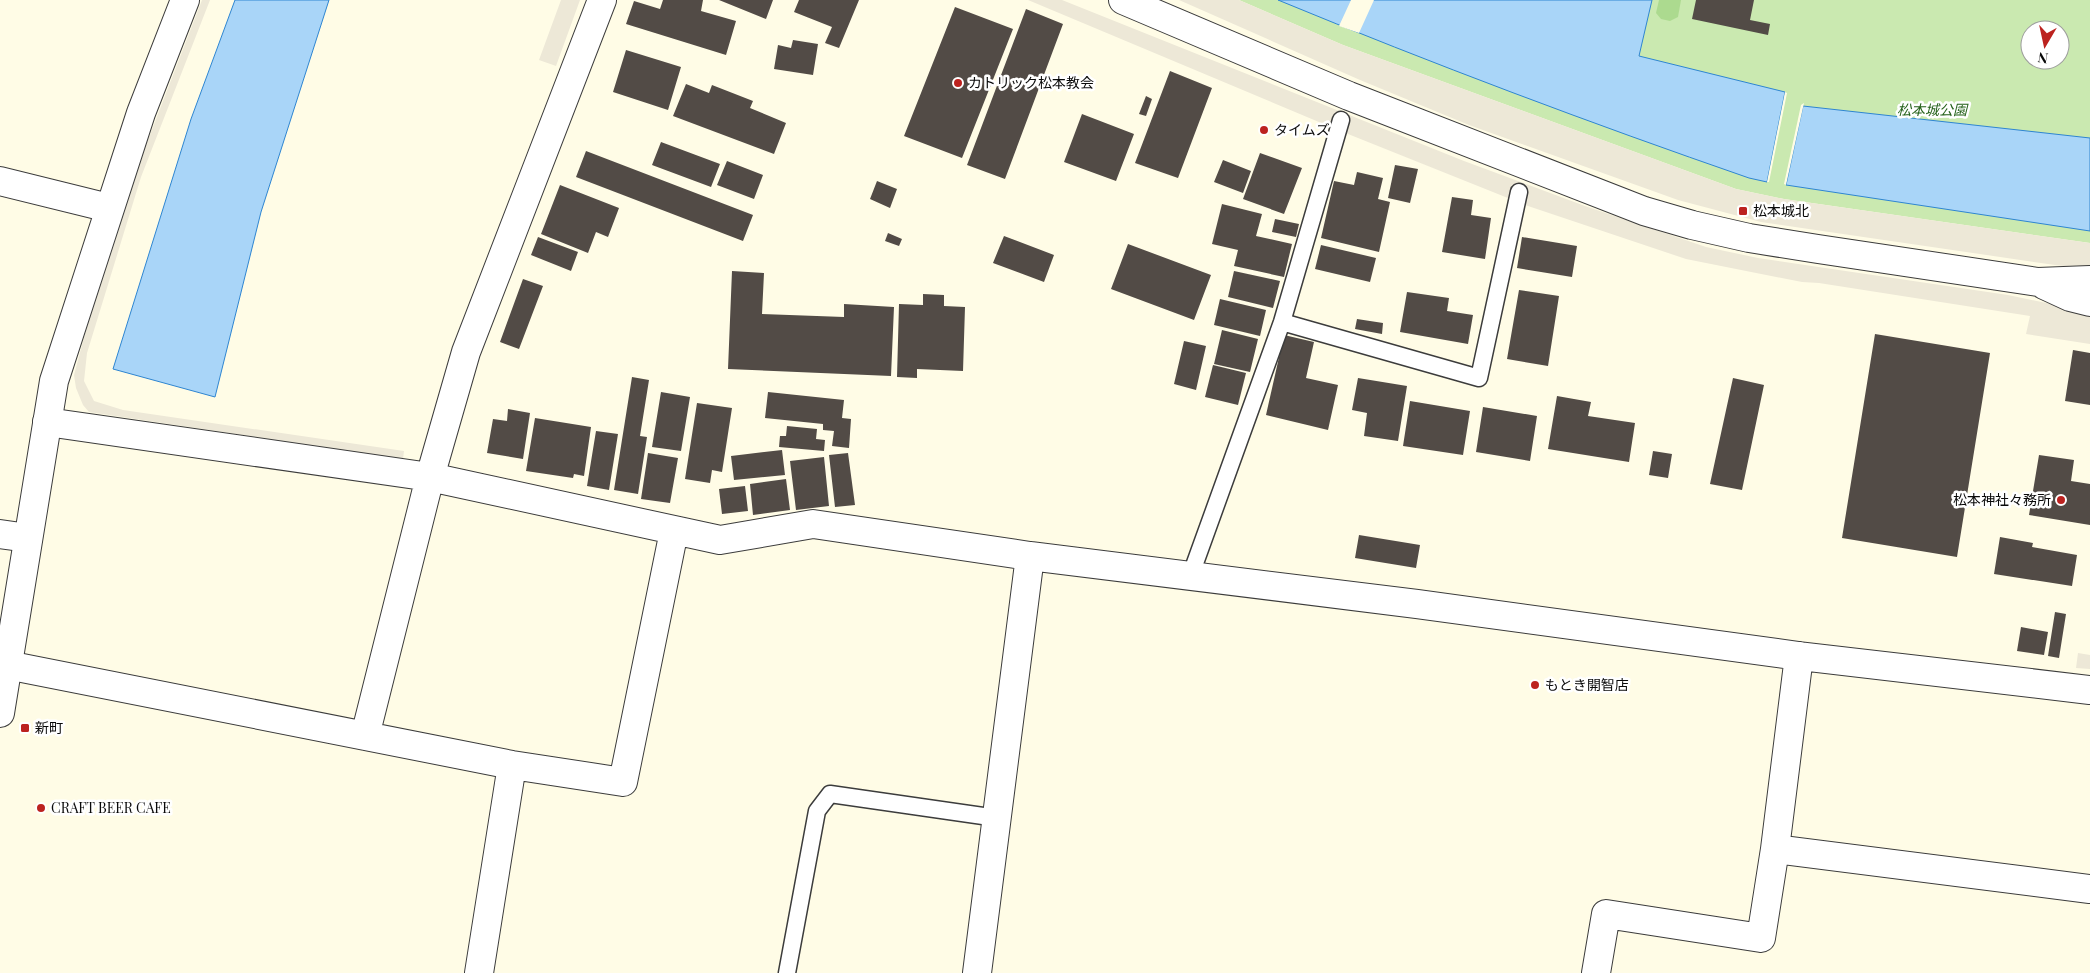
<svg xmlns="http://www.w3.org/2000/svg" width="2090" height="973" font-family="'Playfair Display','Noto Sans JP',serif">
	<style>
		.green { fill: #cae9b0; fill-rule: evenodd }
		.forest { fill: #acda8f }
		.plaza { fill: #ede8d7 }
		.water { fill: #a9d5f8; stroke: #2e85d1 }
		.pier { fill: #fffce6 }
		.building { fill: #524b46 }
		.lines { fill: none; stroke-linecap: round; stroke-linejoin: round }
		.service-casing { stroke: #3c3c3c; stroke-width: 19 }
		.minor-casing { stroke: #3c3c3c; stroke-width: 30 }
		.tertiary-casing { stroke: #3c3c3c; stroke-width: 30 }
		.service { stroke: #fff; stroke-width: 16 }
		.minor { stroke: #fff; stroke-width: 28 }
		.tertiary { stroke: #fff; stroke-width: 28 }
		.poi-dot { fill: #bc221f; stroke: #fff; stroke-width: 2 }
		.labels { text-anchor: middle; stroke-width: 5; stroke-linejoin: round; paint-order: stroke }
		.poi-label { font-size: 14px; fill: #090909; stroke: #fff; text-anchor: start }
		.park-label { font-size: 14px; font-style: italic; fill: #24611a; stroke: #fff }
	</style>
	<rect width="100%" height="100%" fill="#fffce6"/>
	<path class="green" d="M1239,0H2090V243L1784,199L1736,189L1343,45ZM2030,30H2060V60H2030Z"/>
	<path class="forest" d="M1659,0H1681L1678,17L1670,21L1661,19L1656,13Z"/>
	<path class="plaza" d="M202,0H210L141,177L87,353L84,381L94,401L123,410L404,451L403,459L89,412L83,405L76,388L74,375L93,304L131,184Z
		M561,0H580L556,66L539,60Z
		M1028,0H1062L1464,161L1585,206L1706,247L1758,258L2008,295L2090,312V344L2026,334L2030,316L1819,283L1802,282L1686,259L1528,206L1338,130Z
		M1179,0H1239L1343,45L1736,189L1784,199L2090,243V269L2055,265L1761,222L1678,200L1469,125L1360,80Z
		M2078,653L2090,655V669L2076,668Z"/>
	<path class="water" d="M235,0H329L261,212L215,397L113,369L191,119Z
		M1278,0H1652L1639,56L1785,92L1767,182L1749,178C1590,123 1433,64 1278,0Z
		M1803,106L2090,138V231L1786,185Z"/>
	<path class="pier" d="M1351,0H1374L1359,33L1339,26Z
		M1785,92L1787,93L1769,182H1767Z
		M1804,103L1786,185L1784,184L1801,105Z"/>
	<path class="building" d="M663,0H703L701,11L736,21L726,55L626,24L634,1L660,9Z
		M719,0H773L766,19Z
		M799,0H859L839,48L825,43L832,27L794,12Z
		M1696,0H1754L1750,20L1770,24L1768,35L1692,19Z
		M955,7L1013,29L962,158L904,136Z
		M1026,9L1063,24L1005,179L967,165Z
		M793,40L818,44L813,75L774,69L778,45L791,48Z
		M626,50L681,67L668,110L613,92Z
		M1170,71L1212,88L1178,178L1135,163Z
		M686,84L709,93L712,85L753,101L750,108L786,123L774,154L673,116Z
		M1146,96L1152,99L1146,116L1139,114Z
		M1082,114L1134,134L1116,181L1064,162Z
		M661,142L720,164L711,187L652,165Z
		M586,151L753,215L743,241L576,177Z
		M1260,153L1302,168L1284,214L1243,199Z
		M1223,160L1251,171L1243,193L1214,182Z
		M727,161L763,175L754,199L717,185Z
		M1395,165L1418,169L1410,203L1388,198Z
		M1357,172L1383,178L1378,199L1390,202L1379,252L1321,238L1334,181L1354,185Z
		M877,181L897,189L890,208L870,199Z
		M560,185L619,208L608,237L596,232L588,253L541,234Z
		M1452,197L1473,200L1471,215L1491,218L1485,259L1442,252Z
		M1222,204L1262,214L1256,236L1292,244L1284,277L1234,266L1238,250L1212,244Z
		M1275,219L1299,224L1296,237L1272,232Z
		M888,233L902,239L899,246L885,241Z
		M1004,236L1054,255L1044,282L993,263Z
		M538,237L578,252L571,271L531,255Z
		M1522,237L1577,246L1572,277L1517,268Z
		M1128,244L1211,275L1194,320L1111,289Z
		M1321,245L1376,258L1370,282L1315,269Z
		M732,271L764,273L762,314L844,317V304L894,307L891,376L728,369Z
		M1234,271L1280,281L1273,308L1228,297Z
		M523,279L543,286L519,349L500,342Z
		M1519,290L1559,296L1548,366L1507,359Z
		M1407,292L1449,298L1447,311L1473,315L1468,344L1400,332Z
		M923,294L944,295V306L965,307L963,371L917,369V378L897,377L899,304L923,305Z
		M1220,299L1266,310L1260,336L1214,325Z
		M1357,319L1383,323L1382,334L1355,329Z
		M1222,330L1258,339L1250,372L1214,364Z
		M1875,334L1990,353L1957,557L1842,538Z
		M1284,335L1314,342L1306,378L1338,385L1328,430L1266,415Z
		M1184,341L1206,346L1196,390L1174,384Z
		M2073,350L2090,353V405L2065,401Z
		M1213,365L1246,373L1238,405L1205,397Z
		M632,377L649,380L640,436L647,437L638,494L614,490Z
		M1358,378L1407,386L1398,441L1364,436L1367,413L1352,410Z
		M1733,378L1764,385L1742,490L1710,484Z
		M661,392L690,397L681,451L652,447Z
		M768,392L844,400L842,418L851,419L849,448L832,446L834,431L823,430V424L765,418Z
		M1557,396L1591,402L1588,416L1635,423L1629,462L1548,449Z
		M1410,401L1470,411L1463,455L1403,446Z
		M697,403L732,408L722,472L712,470L710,483L685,479Z
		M1483,407L1537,416L1530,461L1476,452Z
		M508,409L530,413L523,459L487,453L493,419L507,421Z
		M535,418L591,427L584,476L574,474L573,478L526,471Z
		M787,426L817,429L816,439L825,440L824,451L779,447L780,436H786Z
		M596,431L618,434L609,490L587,486Z
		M782,450L785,475L734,480L731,456Z
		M1653,451L1672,454L1668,478L1649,475Z
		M648,453L678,458L670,503L641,499Z
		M848,453L855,505L835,507L829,455Z
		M2039,455L2074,460L2071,481L2090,484V525L2029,515Z
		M824,457L829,506L796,510L790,461Z
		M786,479L790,510L753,515L750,484Z
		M745,486L748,511L722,514L719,489Z
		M1359,535L1420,545L1416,568L1355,558Z
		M2000,537L2033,543L2032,547L2077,555L2072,586L1994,574Z
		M2055,612L2066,614L2059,658L2048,656Z
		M2021,627L2048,632L2044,655L2017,651Z"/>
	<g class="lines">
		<defs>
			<path id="service" d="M1282,322L1479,378L1519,192
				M1190,577L1282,322L1341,120
				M787,973L817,811L830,794L997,818"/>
			<path id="minor" d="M0,181L109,208
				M47,422L430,477L720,540L813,524L1030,556L1417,604L1799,656L2090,690
				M0,534L28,538
				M1799,656L1775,849L2090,889
				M7,665L512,765L623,782L674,531
				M365,736L430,477
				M479,973L512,765
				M977,973L1030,556
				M1596,973L1606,914L1761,938L1775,849"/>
			<path id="tertiary" d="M1123,0L1349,96L1644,211L1692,225L1749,238L1818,249L2038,282L2090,280
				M2044,285L2070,297L2090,302
				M430,477L466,352L602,0
				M0,713L54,381L141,113L185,0"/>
		</defs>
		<use href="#service" class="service-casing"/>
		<use href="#minor" class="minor-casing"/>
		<use href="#tertiary" class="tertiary-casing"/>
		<use href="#service" class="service"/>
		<use href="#minor" class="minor"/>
		<use href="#tertiary" class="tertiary"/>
	</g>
	<g class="poi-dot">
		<circle cx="958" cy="83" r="5"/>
		<circle cx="1264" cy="130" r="5"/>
		<rect x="1738" y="206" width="10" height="10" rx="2.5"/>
		<circle cx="2061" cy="500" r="5"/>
		<circle cx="1535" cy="685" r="5"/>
		<rect x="20" y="723" width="10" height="10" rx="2.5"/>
		<circle cx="41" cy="808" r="5"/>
	</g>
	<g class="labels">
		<g class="poi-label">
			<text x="968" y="88">カトリック松本教会</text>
			<text x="1274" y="135">タイムズ</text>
			<text x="1753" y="216">松本城北</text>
			<text x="2051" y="505" text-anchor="end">松本神社々務所</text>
			<text x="1545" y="690">もとき開智店</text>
			<text x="35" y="733">新町</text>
			<text x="51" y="813">CRAFT BEER CAFE</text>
		</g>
		<g class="park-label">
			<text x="1932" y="115">松本城公園</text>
		</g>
	</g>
	<g transform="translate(2045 45) rotate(189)"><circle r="24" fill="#ffffff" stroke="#9d9d9d"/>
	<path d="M0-4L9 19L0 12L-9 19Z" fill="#bc221f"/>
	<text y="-8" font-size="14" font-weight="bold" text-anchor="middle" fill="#090909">N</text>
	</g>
</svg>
